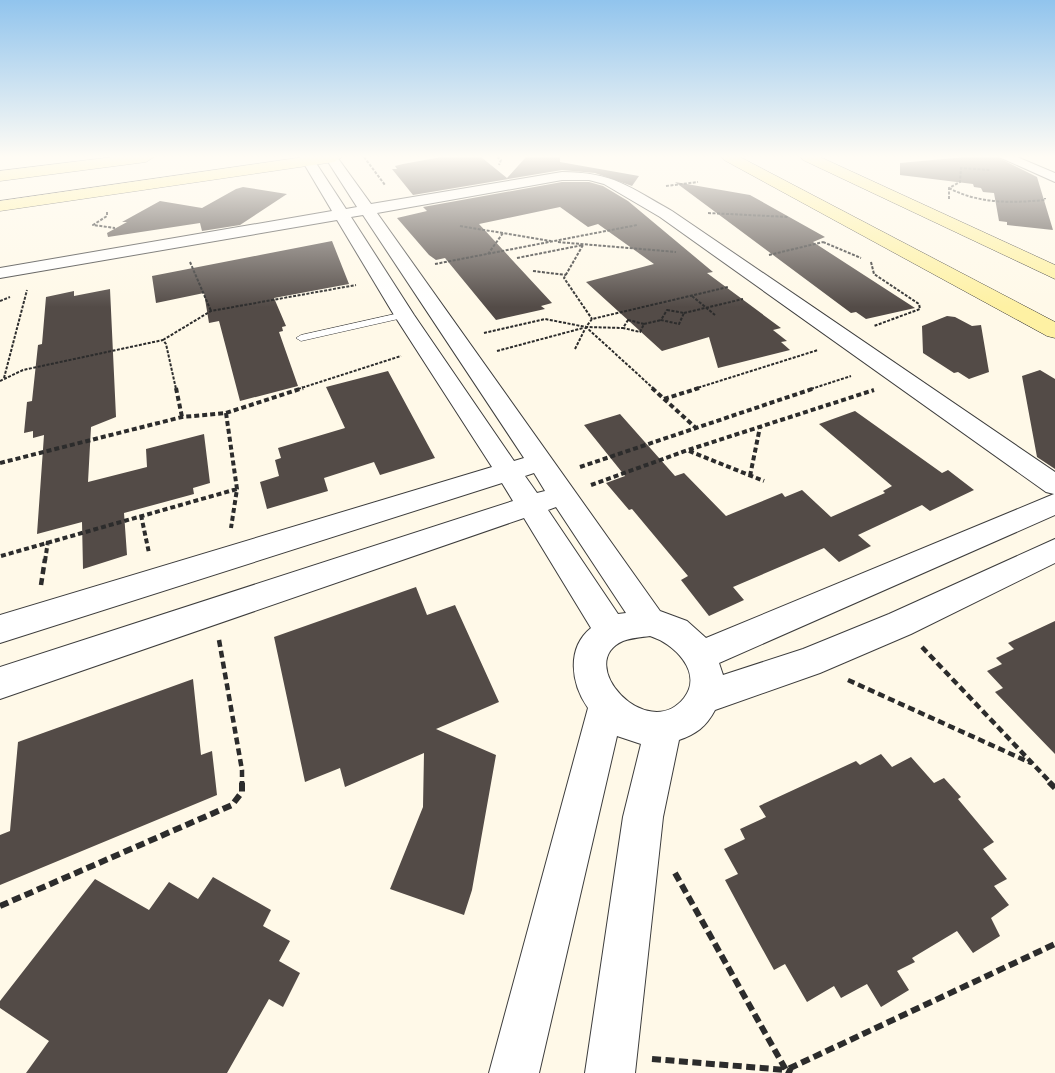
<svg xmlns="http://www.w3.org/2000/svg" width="1055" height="1073" font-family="'Source Serif 4',serif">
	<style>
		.building { fill: #534b47 }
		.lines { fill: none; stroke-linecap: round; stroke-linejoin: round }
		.lane-casing { stroke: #3d3d3d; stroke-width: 1 }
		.street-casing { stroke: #3d3d3d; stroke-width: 2 }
		.secondary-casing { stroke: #2c2c2c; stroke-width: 1 }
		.path-far3 { stroke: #2c2c2c; stroke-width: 2; stroke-dasharray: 3 1.5; stroke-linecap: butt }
		.path-far2 { stroke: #2c2c2c; stroke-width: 4; stroke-dasharray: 5 3; stroke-linecap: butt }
		.path-far1 { stroke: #2c2c2c; stroke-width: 4.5; stroke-dasharray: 7 4; stroke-linecap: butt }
		.path { stroke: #2c2c2c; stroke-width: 6; stroke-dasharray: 9 4.5; stroke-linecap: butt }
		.lane { fill: #fff; fill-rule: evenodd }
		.street { fill: #fff; fill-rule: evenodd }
		.secondary { fill: #fef1a3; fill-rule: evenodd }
	</style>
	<rect width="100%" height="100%" fill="#fff9e8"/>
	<path class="building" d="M441,157H481L507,178L526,157H560V162L639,176L632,186L595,173L562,170L413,195L392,169H397L395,166L403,164Z
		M965,157H997L1037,177L1053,230L1007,225V222L999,221L994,193L983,192L981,188L974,187L973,184L900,175V163Z
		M562,182H589L603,186L628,201L713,272L707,273L781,328L773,330L787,341L781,342L790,350L718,368L709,337L662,351L586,282L654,264L598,224L588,227L560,207L479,224L552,303L541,306L545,309L496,320L445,258L436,260L429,255L397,218L427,211L423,207Z
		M675,182L750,195L825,237L813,242L915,308L866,319L856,312L851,313Z
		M243,187L287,194L240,225L202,231L200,223L108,237L107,233L127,222H122L160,201L202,208L236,189Z
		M332,241L349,284L274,298L286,326L282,327L283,331L279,332L298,386L240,401L219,321L209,323L204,293L156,303L152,276Z
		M110,289L116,417L91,427L88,482L147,467L146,449L204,434L210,483L193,488L194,494L124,513L127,555L83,569L82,522L37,534L44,435L33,438V431L24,433L27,402L32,401L38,345L42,344L46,297L74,291V296Z
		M947,316L955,317L972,326L981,325L989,372L969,379L958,372L954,373L923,353L922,326Z
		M1040,370L1055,379V469L1037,457L1022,376Z
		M388,371L435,458L380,475L374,462L324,478L328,491L267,509L260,482L279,476L275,460L281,458L278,448L345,428L326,387Z
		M855,411L942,473L948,470L974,490L930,511L922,505L858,535L871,546L839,562L824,548L733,587L744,600L709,616L681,580L688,576L632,509L629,510L606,483L625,476L584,425L620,414L675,476L684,473L726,516L782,493L785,497L802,490L831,517L885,493L883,491L892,486L819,424Z
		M416,587L427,615L455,605L499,702L436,729L496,755L472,890L464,915L390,889L423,807L424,753L345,787L340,768L305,782L274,637Z
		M1055,621V754L995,692L1003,688L987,671L1002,664L996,658L1014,649L1008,643Z
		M193,679L201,755L212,751L217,795L0,885V835L10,831L18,742Z
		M881,754L892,767L911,757L934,783L944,778L961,797L958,799L994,842L983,849L1007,879L994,886L1009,905L991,918L1000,936L973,953L957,931L912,958L915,962L897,971L909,990L881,1007L867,984L841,998L834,986L807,1002L785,964L774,970L753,932L725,880L738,874L724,849L745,839L740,829L766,817L759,806L856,761L860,765Z
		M213,877L271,910L263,926L290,941L279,961L300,973L283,1007L269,999L227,1073H26L49,1041L0,1008V1001L95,879L149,910L169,882L198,899Z"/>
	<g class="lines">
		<defs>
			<path id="lane" d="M404,312L407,313V317L301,341L296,338L301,335Z"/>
			<path id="street" d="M300,157H312L346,209L357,207L325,157H337L371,204L562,172C613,172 629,187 672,211L1055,472V515L719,663L723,675L803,649L889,614L1055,539V563L911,634L820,673L715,710C706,727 696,734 679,740L663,817L635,1073H585L623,817L641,744L617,736L539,1073H489L588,708C571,684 566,648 591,628L524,518L0,699V667L513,501L502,483L0,643V615L492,467L394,315L337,220L0,278V268L332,211ZM562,180H589L604,184L660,217L1046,492L1054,494L706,638L687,621L660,611L377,213ZM363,215L524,458L514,461L414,315L351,217ZM534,473L545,491L537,493L525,476ZM556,507L626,613L618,614L548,510ZM650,636C673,643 704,672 684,698C647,744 573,663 623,641C631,638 642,637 650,636Z
				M999,157H1017L1055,173V182Z"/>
			<path id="secondary" d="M113,157H154L146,162L0,181V171Z
				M304,157H342L334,162L0,211V201Z
				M722,157H740L1055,322V338L1047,336L724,160Z
				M801,157H820L1055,265V279L803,160Z"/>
		</defs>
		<use href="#lane" class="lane-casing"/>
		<use href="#street" class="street-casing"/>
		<use href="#secondary" class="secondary-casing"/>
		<path class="path-far3" d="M364,157L385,185
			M497,157L501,160L499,165
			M666,186L698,182
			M949,188C979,204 1012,203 1045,200V198
			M949,199V188L960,182L961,168L990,170
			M107,212V216L93,225L115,228
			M708,213L788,217
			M460,226L551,241
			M558,242L676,252
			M823,242L861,258
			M488,254L503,233
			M769,255L823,242
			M517,258L583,245L564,278L592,319
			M190,262L211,311
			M871,262L874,274L919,304L920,309L874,326
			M435,264L637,225
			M533,271L566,275
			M692,296L715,315
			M0,301L10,297
			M667,310L684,313L679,324L661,320Z
			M684,313L743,299
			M628,320L644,324L640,332L623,328Z
			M644,324L661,320
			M484,333L545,319L586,327L623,328
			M163,340L211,311L356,285
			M575,349L586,327
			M497,351L583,328
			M4,378L27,290
			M0,381L23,370L163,340L166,344L176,389
			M298,389L401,356
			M654,389L586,327L592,319L728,287
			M694,389L818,350
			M811,389L851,376"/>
		<path class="path-far2" d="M176,388L182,417
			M652,388L696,428
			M664,399L699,388
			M226,413L237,489L231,528
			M689,451L764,481
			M0,463L182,417L226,413L303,388
			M580,467L815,388
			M750,476L760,427
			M591,485L688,450L874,390
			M141,515L149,553
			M1,556L237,489
			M45,561L48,541"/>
		<path class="path-far1" d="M41,585L45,559
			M219,640L242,770V783
			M922,647L1051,783
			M848,680L1031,763"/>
		<path class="path" d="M1049,782L1055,788
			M675,873L786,1070L1055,944
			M0,906L232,805L242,792V782
			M652,1059L786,1070L792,1073"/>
		<use href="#lane" class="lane"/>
		<use href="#street" class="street"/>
		<use href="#secondary" class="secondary"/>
	</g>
	<linearGradient id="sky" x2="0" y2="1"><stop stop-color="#91c4ed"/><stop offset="0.51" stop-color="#fffcf5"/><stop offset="1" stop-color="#fffcf5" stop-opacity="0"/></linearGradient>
	<rect width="1055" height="307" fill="url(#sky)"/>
</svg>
